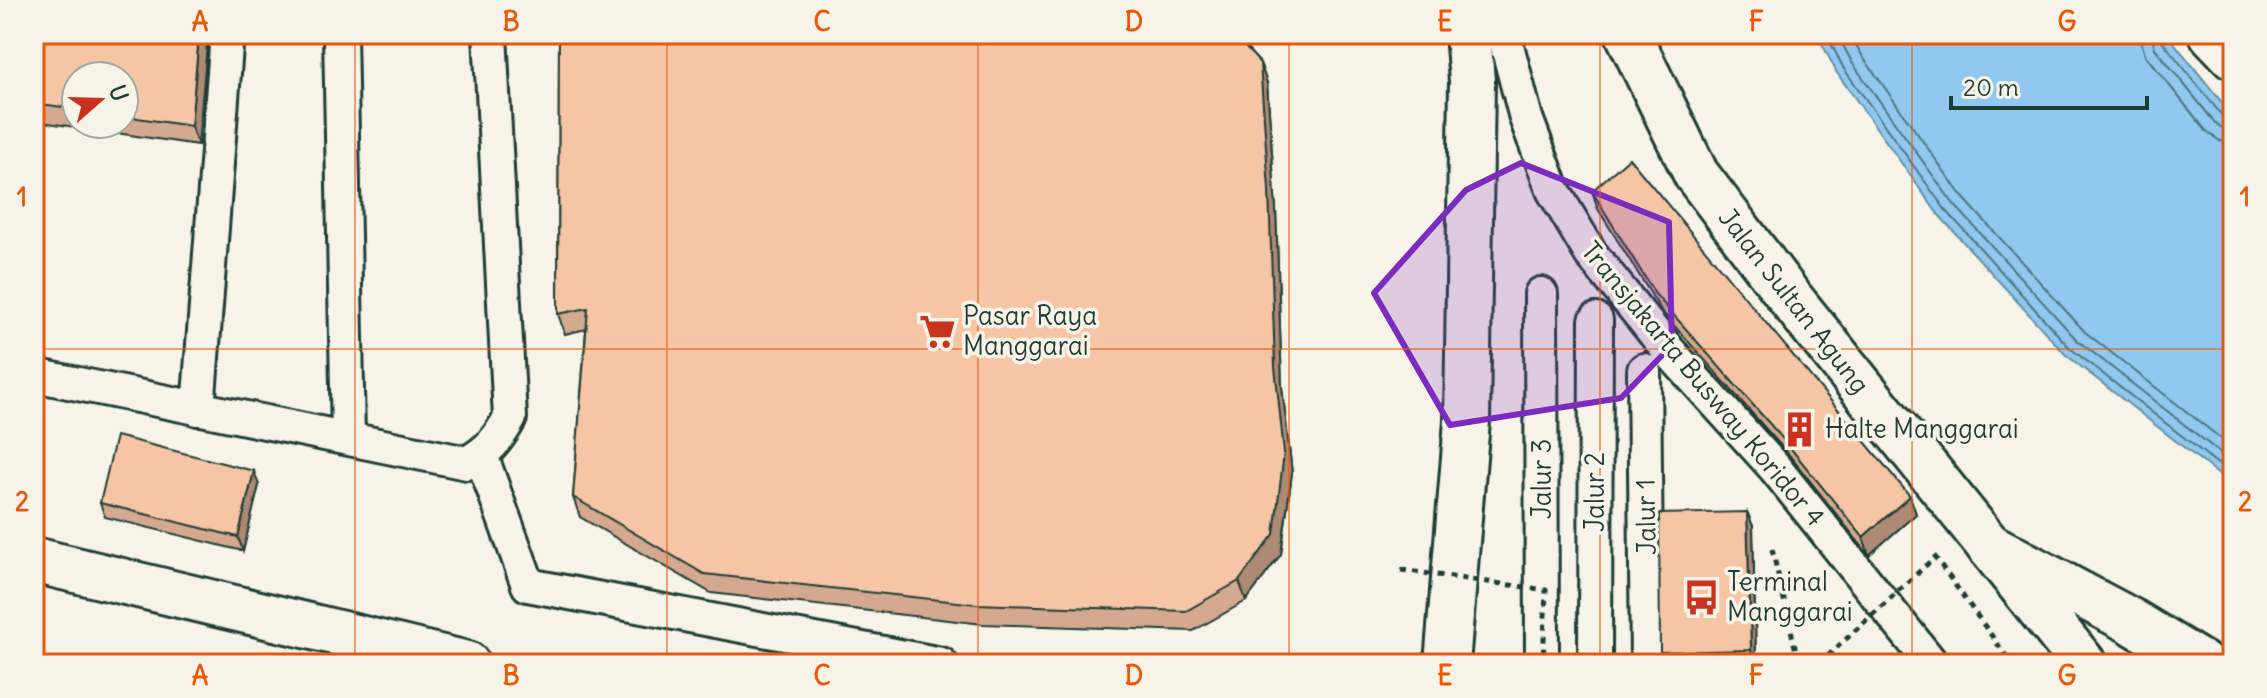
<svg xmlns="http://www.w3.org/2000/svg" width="2267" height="698" font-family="Delius,sans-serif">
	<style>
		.water { fill: #91c8ef; stroke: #6390a4; stroke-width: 2 }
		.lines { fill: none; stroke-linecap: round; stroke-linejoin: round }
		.shore { stroke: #4d757f; stroke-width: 2 }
		.lane-casing { stroke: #1f3d34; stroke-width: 38 }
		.street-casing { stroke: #1f3d34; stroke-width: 50 }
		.secondary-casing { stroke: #1f3d34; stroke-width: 50 }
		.primary-casing { stroke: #1f3d34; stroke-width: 50 }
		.path { stroke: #1f3d34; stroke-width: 5; stroke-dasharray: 6 6; stroke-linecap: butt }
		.lane { stroke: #f7f3e8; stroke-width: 32 }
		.street { stroke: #f7f3e8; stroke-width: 44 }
		.secondary { stroke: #f7f3e8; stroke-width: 44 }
		.primary { stroke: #f7f3e8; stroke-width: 44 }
		.path-bridge { stroke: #1f3d34; stroke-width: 5; stroke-dasharray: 6 6; stroke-linecap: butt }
		.wall { fill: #d4a98f; stroke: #1f3d34; stroke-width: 2; fill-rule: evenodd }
		.shaded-wall { fill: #ac8a74; stroke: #1f3d34; stroke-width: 2 }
		.building { fill: #f6c5a6; stroke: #1f3d34; stroke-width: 2 }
		.marked { fill: #7b2cbf; fill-opacity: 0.2; stroke: #7b2cbf; stroke-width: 6; stroke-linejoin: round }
		.grid { fill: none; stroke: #e8590c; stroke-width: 2; stroke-opacity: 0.55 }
		.labels { text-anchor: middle; stroke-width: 7; stroke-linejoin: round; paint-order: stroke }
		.street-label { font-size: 26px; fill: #1f3d34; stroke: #f7f3e8 }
		.poi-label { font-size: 26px; fill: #1f3d34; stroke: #f7f3e8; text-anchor: start }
		.neatline { fill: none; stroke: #e8590c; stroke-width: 3 }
		.grid-label { font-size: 26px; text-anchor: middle; font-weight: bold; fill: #e8590c }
	</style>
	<rect width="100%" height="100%" fill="#f7f3e8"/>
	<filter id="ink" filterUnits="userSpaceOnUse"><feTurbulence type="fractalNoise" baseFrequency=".0125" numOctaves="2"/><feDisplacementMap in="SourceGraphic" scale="16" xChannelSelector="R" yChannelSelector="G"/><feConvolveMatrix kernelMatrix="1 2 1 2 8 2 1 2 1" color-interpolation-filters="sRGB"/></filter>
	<g filter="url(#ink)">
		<path class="water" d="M1817,34H2167L2233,116V486L2065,354L1938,214L1837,73Z"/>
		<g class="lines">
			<path class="shore" d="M1826,34L1844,69L1944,208L2070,348L2233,476
				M1837,34L1853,64L1952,202L2077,340L2233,463
				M1850,34L1863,57L1961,195L2085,332L2233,448
				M2139,34L2145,55L2207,132L2220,141L2233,143
				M2151,34L2155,48L2216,124L2224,129L2233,130
				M2161,34L2163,42L2223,117L2233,120"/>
			<defs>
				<path id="lane" d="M340,34L348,438
					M1504,34L1526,118L1553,190L1591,254L1669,351L1775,468L1932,664
					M1541,294L1542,664
					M1644,370L1647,664
					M34,375L467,463C489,451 498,439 510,418L490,34
					M198,409L227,34
					M481,455L528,585L941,664
					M1595,664L1596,320"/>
				<path id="street" d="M2212,34L2233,56"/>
				<path id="secondary" d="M1988,545L2131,621L2202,664"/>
				<path id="primary" d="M1628,34L1696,174L1794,303L2084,664
					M34,560L467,664
					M1447,664L1467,421L1472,81L1468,34"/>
			</defs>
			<use href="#lane" class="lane-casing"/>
			<use href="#street" class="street-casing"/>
			<use href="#secondary" class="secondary-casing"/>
			<use href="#primary" class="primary-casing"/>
			<path class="path" d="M1772,549L1799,664"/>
			<use href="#lane" class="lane"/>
			<use href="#street" class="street"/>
			<use href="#secondary" class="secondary"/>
			<use href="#primary" class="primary"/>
			<path class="path-bridge" d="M1401,570L1546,590L1543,664
				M1819,664L1935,557L2012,664"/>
		</g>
		<path class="wall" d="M34,34H208L198,145L34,121ZM76,76H124V124H76Z
			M559,34H1236V37L1260,63L1267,83L1276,209L1282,387L1292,473L1281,554L1246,601L1193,631L983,624L711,593L580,517L573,497L586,329L565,334L558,314Z
			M1592,191L1910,496L1916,514L1869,555L1790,456L1662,312L1598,209Z
			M259,485L243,551L105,517L100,503Z
			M1747,512L1753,526L1756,664H1665L1660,652Z"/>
		<path class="shaded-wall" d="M199,34H208L198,145L191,126Z
			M1260,63L1267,83L1276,209L1282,387L1292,473L1281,554L1246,601L1239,581L1275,367Z
			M254,471L259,485L243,551L238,537Z
			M1910,496L1916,514L1869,555L1863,537Z
			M1747,512L1753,526L1756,664L1751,650Z"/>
		<path class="building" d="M34,34H199L191,126L124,116V76H76V109L34,103Z
			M559,34H1233L1260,63L1269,190L1275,367L1284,453L1274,534L1239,581L1186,611L976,604L704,574L573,497L588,308L558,314Z
			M1629,158L1910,496L1863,537L1783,439L1655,294L1592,191Z
			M116,436L254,471L238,537L100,503Z
			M1747,512L1751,650L1660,652L1659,514Z"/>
	</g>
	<path class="marked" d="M1521,163L1669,222L1672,345L1621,398L1450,425L1374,293L1466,190Z"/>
	<path class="grid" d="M355,34V664M667,34V664M978,34V664M1289,34V664M1600,34V664M1912,34V664M34,349H2233"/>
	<defs>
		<symbol id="supermarket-bare" viewBox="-9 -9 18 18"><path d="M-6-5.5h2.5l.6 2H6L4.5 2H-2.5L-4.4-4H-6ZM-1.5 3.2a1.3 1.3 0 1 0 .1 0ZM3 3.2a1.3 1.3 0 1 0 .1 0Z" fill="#c8321e" stroke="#f7f3e8" stroke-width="2.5" paint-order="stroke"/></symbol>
		<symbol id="building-bare" viewBox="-9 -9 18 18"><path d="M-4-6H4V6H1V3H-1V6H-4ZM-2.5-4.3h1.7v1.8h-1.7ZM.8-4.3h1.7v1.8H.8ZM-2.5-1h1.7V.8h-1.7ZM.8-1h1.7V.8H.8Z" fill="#c8321e" stroke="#f7f3e8" stroke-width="2.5" paint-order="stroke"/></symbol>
		<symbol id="bus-bare" viewBox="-9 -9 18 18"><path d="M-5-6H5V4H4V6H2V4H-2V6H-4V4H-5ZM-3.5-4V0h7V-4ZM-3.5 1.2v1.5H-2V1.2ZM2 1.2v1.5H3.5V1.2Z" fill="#c8321e" stroke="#f7f3e8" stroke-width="2.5" paint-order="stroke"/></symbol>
	</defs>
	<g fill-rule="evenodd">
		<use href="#supermarket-bare" x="912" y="306" width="51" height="51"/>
		<use href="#building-bare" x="1774" y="404" width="51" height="51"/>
		<use href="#bus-bare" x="1676" y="572" width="51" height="51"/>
	</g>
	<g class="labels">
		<g class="street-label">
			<text transform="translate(1794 301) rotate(52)" y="9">Jalan Sultan Agung</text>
			<text transform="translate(1703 384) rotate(50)" y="9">Transjakarta Busway Koridor 4</text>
			<text transform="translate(1542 479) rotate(-90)" y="9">Jalur 3</text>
			<text transform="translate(1595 492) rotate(-90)" y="9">Jalur 2</text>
			<text transform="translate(1646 517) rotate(-91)" y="9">Jalur 1</text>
		</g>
		<g class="poi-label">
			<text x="963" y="325">Pasar Raya<tspan x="963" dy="30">Manggarai</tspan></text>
			<text x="1825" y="438">Halte Manggarai</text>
			<text x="1727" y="591">Terminal<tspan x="1727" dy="30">Manggarai</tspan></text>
		</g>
	</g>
	<rect width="2267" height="698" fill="none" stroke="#f7f3e8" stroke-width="88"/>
	<g transform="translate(100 100) rotate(70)"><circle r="38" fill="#f7f3e8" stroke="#a1aaa0" stroke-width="2"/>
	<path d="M0-6L14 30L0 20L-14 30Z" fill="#c8321e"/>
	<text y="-12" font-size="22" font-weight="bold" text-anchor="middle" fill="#1f3d34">U</text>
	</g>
	<path d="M1951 96v12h196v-12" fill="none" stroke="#1f3d34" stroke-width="4"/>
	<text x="1963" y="96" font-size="24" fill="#1f3d34" stroke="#f7f3e8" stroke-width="6" paint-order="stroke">20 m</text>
	<rect x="44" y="44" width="2179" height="610" class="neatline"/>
	<g class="grid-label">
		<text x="200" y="31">A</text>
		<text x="511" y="31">B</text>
		<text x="822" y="31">C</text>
		<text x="1134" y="31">D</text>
		<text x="1445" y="31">E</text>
		<text x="1756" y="31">F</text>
		<text x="2067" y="31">G</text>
		<text x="22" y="206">1</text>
		<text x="2245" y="206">1</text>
		<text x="22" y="511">2</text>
		<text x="2245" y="511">2</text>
		<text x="200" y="685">A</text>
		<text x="511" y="685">B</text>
		<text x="822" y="685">C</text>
		<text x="1134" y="685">D</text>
		<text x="1445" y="685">E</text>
		<text x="1756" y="685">F</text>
		<text x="2067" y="685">G</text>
	</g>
</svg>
